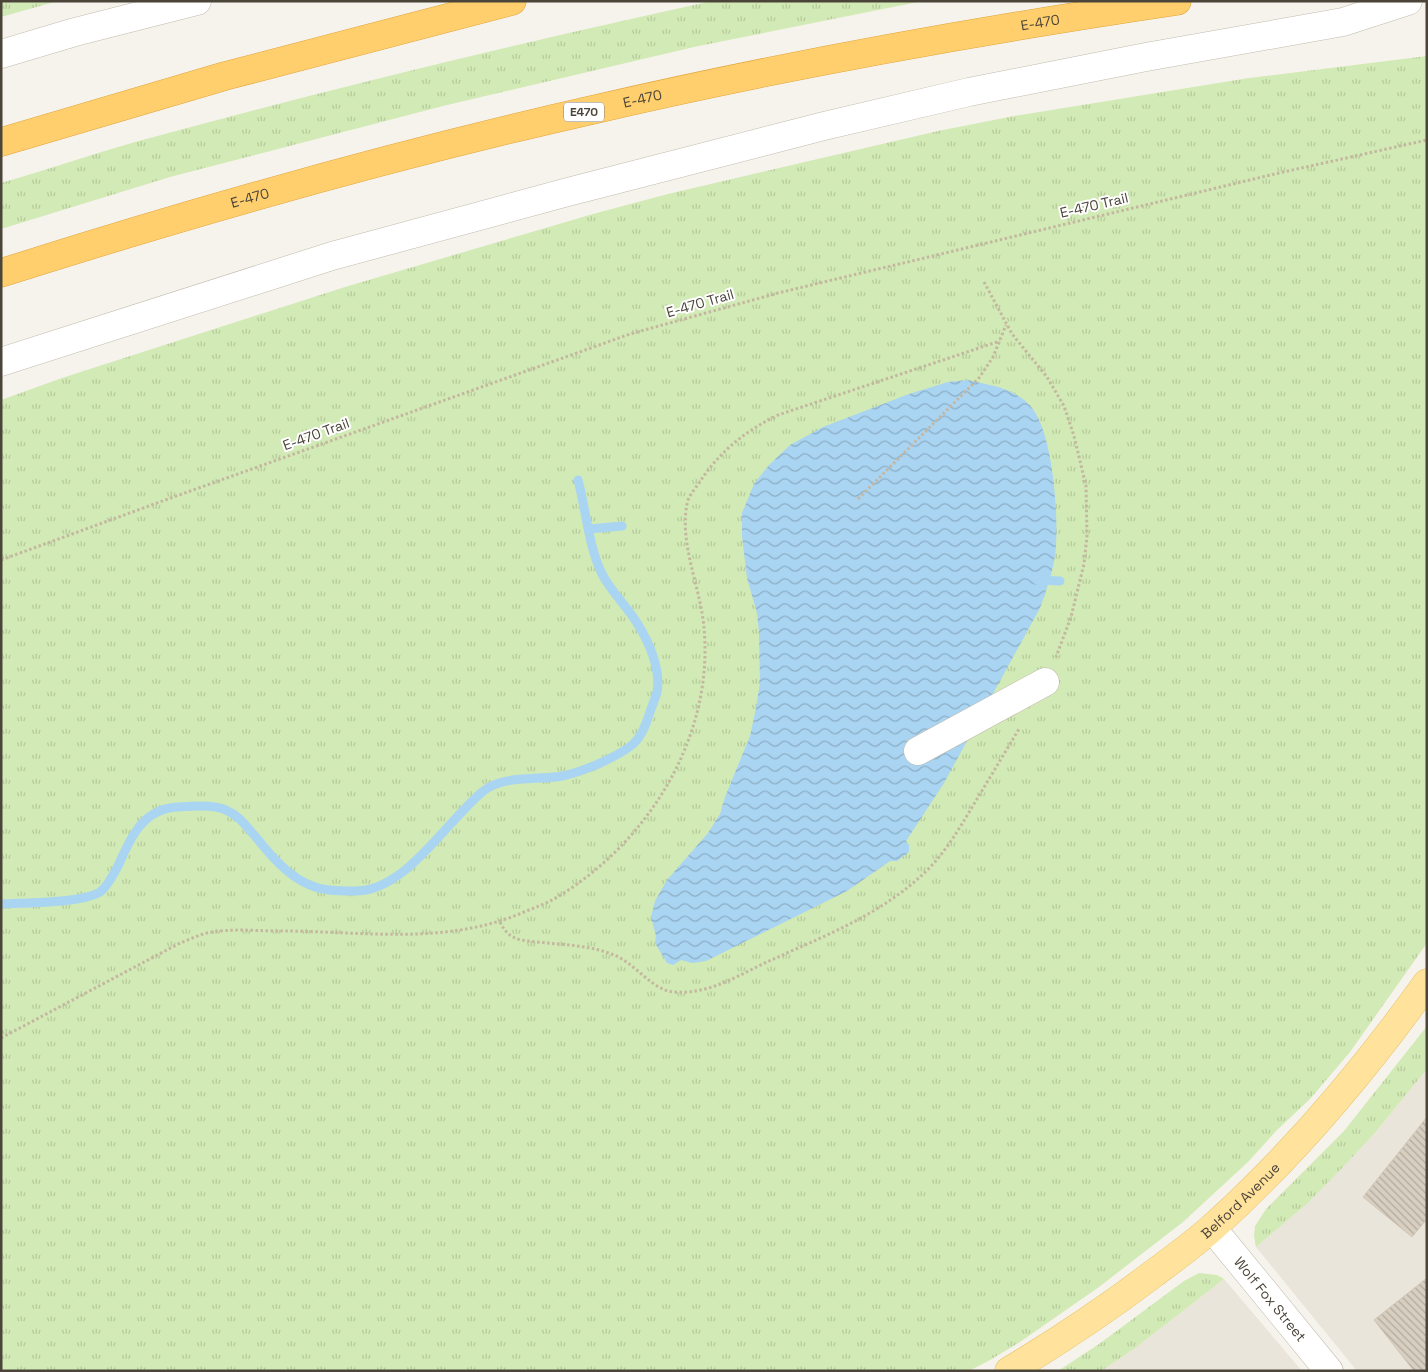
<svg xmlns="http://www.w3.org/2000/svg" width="1428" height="1372" font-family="'Space Grotesk',sans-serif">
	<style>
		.residential { fill: #eae5da }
		.grass { fill: url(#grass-tufts) }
		.water { fill: url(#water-waves) }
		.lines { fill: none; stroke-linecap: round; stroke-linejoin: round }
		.stream { stroke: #a9d4f2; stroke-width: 9 }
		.building { fill: url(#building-back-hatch); stroke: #d3c7b4 }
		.minor-casing { stroke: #c2bbae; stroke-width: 29 }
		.major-casing { stroke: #e6c16a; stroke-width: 29 }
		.highway-casing { stroke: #e0a43c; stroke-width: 29 }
		.path { stroke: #c4b79f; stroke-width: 3; stroke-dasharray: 2.5 2.5; stroke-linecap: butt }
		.minor { stroke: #fff; stroke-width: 28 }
		.major { stroke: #ffe39c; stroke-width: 28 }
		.highway { stroke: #ffcf6e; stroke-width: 28 }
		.labels { text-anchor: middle; stroke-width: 4; stroke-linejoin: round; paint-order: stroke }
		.shield { fill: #fff; stroke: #817c74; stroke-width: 1 }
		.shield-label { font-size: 12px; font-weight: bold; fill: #4b4439 }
		.street-label { font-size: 14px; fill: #4b4439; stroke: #fff }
	</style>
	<defs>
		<pattern id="grass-tufts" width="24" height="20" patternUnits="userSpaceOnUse" patternTransform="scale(1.25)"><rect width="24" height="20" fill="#d2eab5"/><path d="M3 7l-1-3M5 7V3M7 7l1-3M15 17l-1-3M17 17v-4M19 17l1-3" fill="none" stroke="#b6ca9c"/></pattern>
		<pattern id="water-waves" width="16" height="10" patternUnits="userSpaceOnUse" patternTransform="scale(1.25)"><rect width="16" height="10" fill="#a9d4f2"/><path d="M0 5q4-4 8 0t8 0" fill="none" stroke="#8caec5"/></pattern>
		<pattern id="building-back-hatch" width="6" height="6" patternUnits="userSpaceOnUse" patternTransform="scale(1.25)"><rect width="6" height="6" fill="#d8cfc1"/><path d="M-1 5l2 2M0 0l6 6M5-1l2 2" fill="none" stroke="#b1aa9e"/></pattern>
	</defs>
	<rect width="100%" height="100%" fill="#f6f3ec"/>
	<path class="residential" d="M1427,1069V1371H1357L1256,1247L1308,1203L1374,1134Z
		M1224,1279L1302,1371H1101L1134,1349Z"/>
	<path class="grass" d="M1,1H58L1,17Z
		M712,1H923L694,47L443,106L170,177L1,229V183C46,170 90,155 135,142C326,90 519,43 712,1Z
		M1427,56V943L1350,1052L1310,1099L1276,1131L1248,1162L1183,1222L1099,1287L1020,1342L990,1360L969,1371H1V400L62,378L345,287L593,214L668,194L938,131L1014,116L1249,78Z
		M1427,1026V1069L1374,1134L1341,1169L1308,1203L1256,1247L1254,1236L1255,1226L1266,1209L1344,1131Z
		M1199,1273L1217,1275L1224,1279L1134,1349L1101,1371H1058L1099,1344L1184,1281Z"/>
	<path class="water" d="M967,380C990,385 1016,388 1032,408C1053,435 1058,511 1056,545C1055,567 1047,588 1040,608L944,783L906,841L909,845V852L897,861H890L847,891L706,961L692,963L681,960L673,965L667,963L655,943L656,936L651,917L655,901L667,880L708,833L720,814L725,797L750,736L756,708L760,683L759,632L757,613L747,578L742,536V513L754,484L769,465L790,445L823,427L909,394L948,382Z"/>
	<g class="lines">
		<path class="stream" d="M589,529L622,526
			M1037,580L1060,581
			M1,904C23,903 83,903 100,892C108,886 113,875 118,866C130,839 142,809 177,807C194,806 218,803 233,814C242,819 248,829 255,836C274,860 297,887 329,890C341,891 355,892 366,890C410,882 448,821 481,793C502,774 536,781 562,776C574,774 585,769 596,765C609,759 623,753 633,744C642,736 646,724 650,712C652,706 655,699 657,692C661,669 649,642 637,623C626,605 610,591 601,572C588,543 586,510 578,480"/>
	</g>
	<path class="building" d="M1427,1117V1219L1412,1237L1363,1197Z
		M1427,1278V1371H1414L1374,1320Z"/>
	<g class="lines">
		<defs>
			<g id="minor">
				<path d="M1,54L75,32L197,1"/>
				<path d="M1,362L332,256L564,193L824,126L969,92L1146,57L1343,22L1408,1"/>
				<path d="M918,751L1045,682"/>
				<path id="s1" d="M1212,1228L1329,1371"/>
			</g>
			<g id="major">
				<path id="s2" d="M1009,1371C1059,1341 1107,1309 1153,1274C1173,1259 1194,1244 1213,1227C1293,1155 1364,1071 1427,983"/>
			</g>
			<g id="highway">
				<path d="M1,142L225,76L512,1"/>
				<path id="s3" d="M1,273C196,211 393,155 592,110C785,65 982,30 1177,1"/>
			</g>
		</defs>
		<use href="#minor" class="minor-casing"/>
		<use href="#major" class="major-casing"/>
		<use href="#highway" class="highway-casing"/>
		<path class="path" d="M984,282L1012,334L1047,377L1064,406L1074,436L1086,486L1087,536L1084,564L1071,617L1056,657
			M858,499L979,378L993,357L1006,325
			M1,560L179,495L630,334L778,293L1279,173L1427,140
			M500,922C505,932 510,937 521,940C551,945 585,943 614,955C635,963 653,991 674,992C708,995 739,975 769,961C827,935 890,911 934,863C950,845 962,824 974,804C989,779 1004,754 1019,729
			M1,1038L180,943C189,940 198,935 207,933C230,928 256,931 280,931C362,931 446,946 524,912C536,907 548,903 559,896C649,841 714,736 704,628C701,589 679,544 687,504C688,497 694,490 699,483C719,452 745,431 778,415L1000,341"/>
		<use href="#minor" class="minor"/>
		<use href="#major" class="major"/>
		<use href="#highway" class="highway"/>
	</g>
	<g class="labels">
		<rect class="shield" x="564" y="102.5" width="40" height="19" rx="4"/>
		<g class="shield-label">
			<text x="584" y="116">E470</text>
		</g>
		<g class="street-label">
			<text dy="5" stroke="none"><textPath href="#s3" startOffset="1070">E-470</textPath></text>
			<text dy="5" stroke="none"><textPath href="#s3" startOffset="665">E-470</textPath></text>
			<text dy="5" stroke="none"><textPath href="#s3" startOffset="260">E-470</textPath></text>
			<text transform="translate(1094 205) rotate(-13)" y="5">E-470 Trail</text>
			<text transform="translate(700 303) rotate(-16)" y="5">E-470 Trail</text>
			<text transform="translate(316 434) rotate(-20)" y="5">E-470 Trail</text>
			<text dy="5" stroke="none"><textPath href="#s2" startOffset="288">Belford Avenue</textPath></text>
			<text dy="5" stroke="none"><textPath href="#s1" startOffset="92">Wolf Fox Street</textPath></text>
		</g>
	</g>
	<rect width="1428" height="1372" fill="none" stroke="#4b4439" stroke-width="5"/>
</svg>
